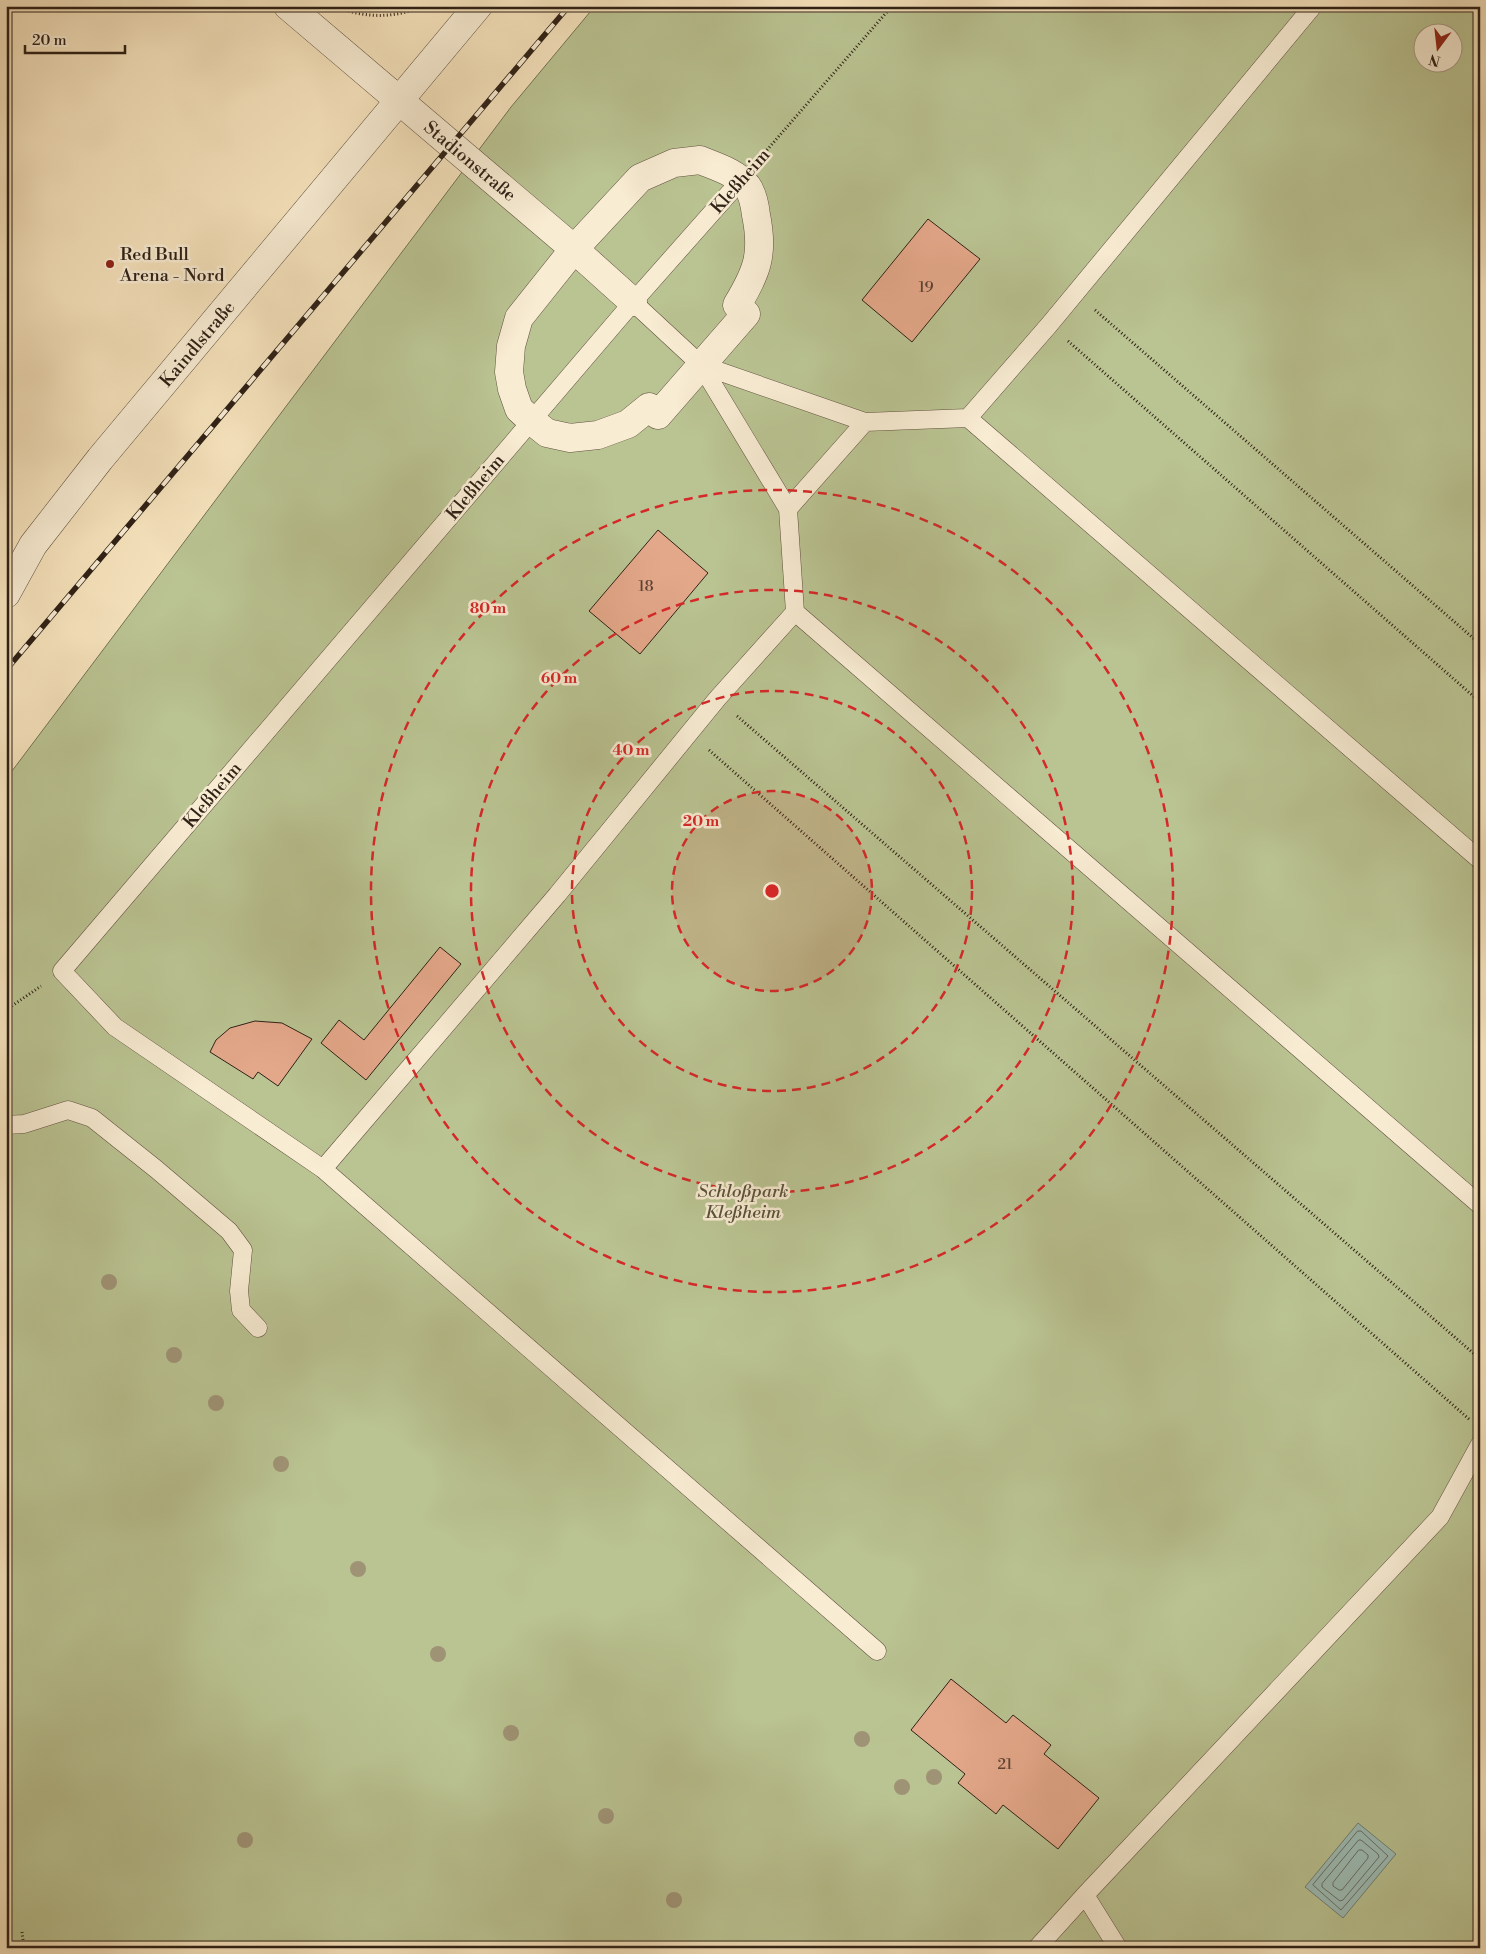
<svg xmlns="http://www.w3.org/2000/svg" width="1486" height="1954" font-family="'Libre Bodoni',serif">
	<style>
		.green { fill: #bac392; stroke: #747254; fill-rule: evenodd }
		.water { fill: #9dbdb6; stroke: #717f76 }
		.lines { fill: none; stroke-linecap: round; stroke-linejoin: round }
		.shore { stroke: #666f66; stroke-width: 1 }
		.building { fill: #e3a789; stroke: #2f2116 }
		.service-casing { stroke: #605140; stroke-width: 19 }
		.minor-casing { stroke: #605140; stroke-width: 29 }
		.path { stroke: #2f2116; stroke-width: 3; stroke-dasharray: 1 2.5; stroke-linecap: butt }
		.service { stroke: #f8ecd3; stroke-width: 18 }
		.minor { stroke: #f8ecd3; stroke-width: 28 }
		.rail-casing { stroke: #2f2116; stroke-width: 5.5 }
		.rail { stroke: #f8ecd3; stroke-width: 4; stroke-dasharray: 11; stroke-linecap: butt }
		.tree { fill: #9f9375 }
		.ring { fill: none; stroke: #d62828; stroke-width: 2.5; stroke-dasharray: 9 6 }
		.poi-dot { fill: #8f2418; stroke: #f8ecd3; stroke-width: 2 }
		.labels { text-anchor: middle; stroke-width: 5; stroke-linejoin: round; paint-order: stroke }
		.number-label { font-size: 15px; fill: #5c4233 }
		.street-label { font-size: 18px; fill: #2f2116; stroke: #f8ecd3 }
		.poi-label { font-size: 18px; fill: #2f2116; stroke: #f8ecd3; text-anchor: start }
		.park-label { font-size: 18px; font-style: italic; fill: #59523b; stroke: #f8ecd3 }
		.centre { fill: #d62828; stroke: #f8ecd3; stroke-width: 2.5 }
		.ring-label { font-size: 15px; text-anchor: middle; font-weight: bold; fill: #d62828; stroke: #f8ecd3; stroke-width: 5; stroke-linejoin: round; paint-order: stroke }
	</style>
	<rect width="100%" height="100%" fill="#f5e2bc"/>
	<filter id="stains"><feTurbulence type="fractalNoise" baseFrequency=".004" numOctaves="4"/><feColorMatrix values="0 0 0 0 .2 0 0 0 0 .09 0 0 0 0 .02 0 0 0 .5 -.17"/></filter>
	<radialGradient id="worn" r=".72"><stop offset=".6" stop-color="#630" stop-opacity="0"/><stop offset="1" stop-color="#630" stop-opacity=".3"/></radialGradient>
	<path class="green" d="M595,6H1480V1948H6V779L511,107ZM1424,32H1454V62H1424Z"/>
	<path class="water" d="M1358,1823L1396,1854L1343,1918L1305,1887Z"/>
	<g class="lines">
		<path class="shore" d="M1358,1831H1361L1388,1856L1341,1910L1313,1885Z
			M1359,1840H1361L1378,1854L1379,1857L1343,1900L1340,1901L1322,1887V1884Z
			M1359,1850H1362L1368,1855V1858L1342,1890H1339L1333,1886V1883Z"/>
	</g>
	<path class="building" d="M928,219L980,259L912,342L862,300Z
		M658,530L708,573L640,654L589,611Z
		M440,947L461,964L366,1080L321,1043L339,1020L364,1040Z
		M255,1021L282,1023L312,1039L278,1086L258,1072L253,1079L210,1052L216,1040L230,1028Z
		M951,1679L1006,1723L1013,1715L1051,1745L1044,1754L1099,1798L1058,1849L1003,1805L996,1814L958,1783L965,1774L911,1730Z"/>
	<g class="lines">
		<defs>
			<path id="service" d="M740,181L633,302L62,971L115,1027L323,1169L877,1651
				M633,302L701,365L865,422L968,418L1049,325L1313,6
				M701,365L788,509
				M968,418L1480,860
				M795,612L1480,1205
				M6,1125L24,1124L68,1110L92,1118L156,1169L229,1231L243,1250L239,1291L241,1310L258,1328
				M323,1169L557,895L717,699L795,612L788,509L865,422
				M1085,1895L1118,1948
				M1037,1948L1085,1895L1440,1517L1480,1444"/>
			<path id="minor" d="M288,6L574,249L633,302
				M700,160C717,167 735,172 747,186C752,193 755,206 756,215C764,254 757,272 737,305L746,314L658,415L649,407L628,424L598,435L570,438L547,433L532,421L519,409L512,389L509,372L511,346L519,318L574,249L640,178L674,163Z
				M6,594L33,545L100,459L478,6"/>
		</defs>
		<use href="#service" class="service-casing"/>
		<use href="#minor" class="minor-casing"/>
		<path class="path" d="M342,9C368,18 397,18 423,6
			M760,158L892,6
			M1095,310L1480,644
			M1068,341L1480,702
			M737,716L1480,1359
			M709,750L1470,1420
			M6,1010L41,986
			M22,1932L24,1948"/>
		<use href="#service" class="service"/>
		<use href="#minor" class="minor"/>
		<defs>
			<path id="rail" d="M6,670L569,6"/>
		</defs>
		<use href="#rail" class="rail-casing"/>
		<use href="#rail" class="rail"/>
	</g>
	<g class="tree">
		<circle cx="109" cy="1282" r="8"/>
		<circle cx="174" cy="1355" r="8"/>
		<circle cx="216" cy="1403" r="8"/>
		<circle cx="281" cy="1464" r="8"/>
		<circle cx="358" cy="1569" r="8"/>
		<circle cx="438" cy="1654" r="8"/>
		<circle cx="511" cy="1733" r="8"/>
		<circle cx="862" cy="1739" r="8"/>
		<circle cx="934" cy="1777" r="8"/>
		<circle cx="902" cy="1787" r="8"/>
		<circle cx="606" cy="1816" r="8"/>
		<circle cx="245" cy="1840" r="8"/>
		<circle cx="674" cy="1900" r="8"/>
	</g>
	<circle cx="772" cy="891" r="100" fill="#d62828" fill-opacity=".12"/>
	<g class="ring">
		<circle cx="772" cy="891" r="100"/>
		<circle cx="772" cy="891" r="200"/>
		<circle cx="772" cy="891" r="301"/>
		<circle cx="772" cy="891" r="401"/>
	</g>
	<circle class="poi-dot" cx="110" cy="264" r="5"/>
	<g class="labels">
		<g class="number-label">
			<text x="926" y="292">19</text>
			<text x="646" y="591">18</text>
			<text x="1005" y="1769">21</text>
		</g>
		<g class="street-label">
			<text transform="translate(470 161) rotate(40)" y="6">Stadionstraße</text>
			<text transform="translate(740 181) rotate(-49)" y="6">Kleßheim</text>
			<text transform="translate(197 344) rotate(-50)" y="6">Kaindlstraße</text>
			<text transform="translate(475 487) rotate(-50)" y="6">Kleßheim</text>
			<text transform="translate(212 795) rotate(-50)" y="6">Kleßheim</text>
		</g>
		<g class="poi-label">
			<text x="120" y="260">Red Bull<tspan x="120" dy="21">Arena - Nord</tspan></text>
		</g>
		<g class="park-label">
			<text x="743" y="1197">Schloßpark<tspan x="743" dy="21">Kleßheim</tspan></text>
		</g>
	</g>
	<circle cx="772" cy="891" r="8" class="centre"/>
	<g class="ring-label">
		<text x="488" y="613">80 m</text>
		<text x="559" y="683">60 m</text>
		<text x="631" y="755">40 m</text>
		<text x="701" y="826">20 m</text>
	</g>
	<rect width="1486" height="1954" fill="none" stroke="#f5e2bc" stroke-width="25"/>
	<rect x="8" y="8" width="1471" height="1939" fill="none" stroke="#2f2116" stroke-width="2.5"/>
	<rect x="12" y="12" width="1461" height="1929" fill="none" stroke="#2f2116"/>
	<g transform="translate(1438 48) rotate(195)"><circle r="24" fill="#f8ecd3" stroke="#a89b87"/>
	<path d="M0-4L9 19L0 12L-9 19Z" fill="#8f2418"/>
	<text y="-8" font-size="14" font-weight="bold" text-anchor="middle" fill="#2f2116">N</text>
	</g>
	<path d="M25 45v8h100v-8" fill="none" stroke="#2f2116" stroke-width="2.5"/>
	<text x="32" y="45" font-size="15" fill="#2f2116" stroke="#f8ecd3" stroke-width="4" paint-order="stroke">20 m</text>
	<rect width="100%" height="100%" filter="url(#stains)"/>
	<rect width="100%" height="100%" fill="url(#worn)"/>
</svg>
